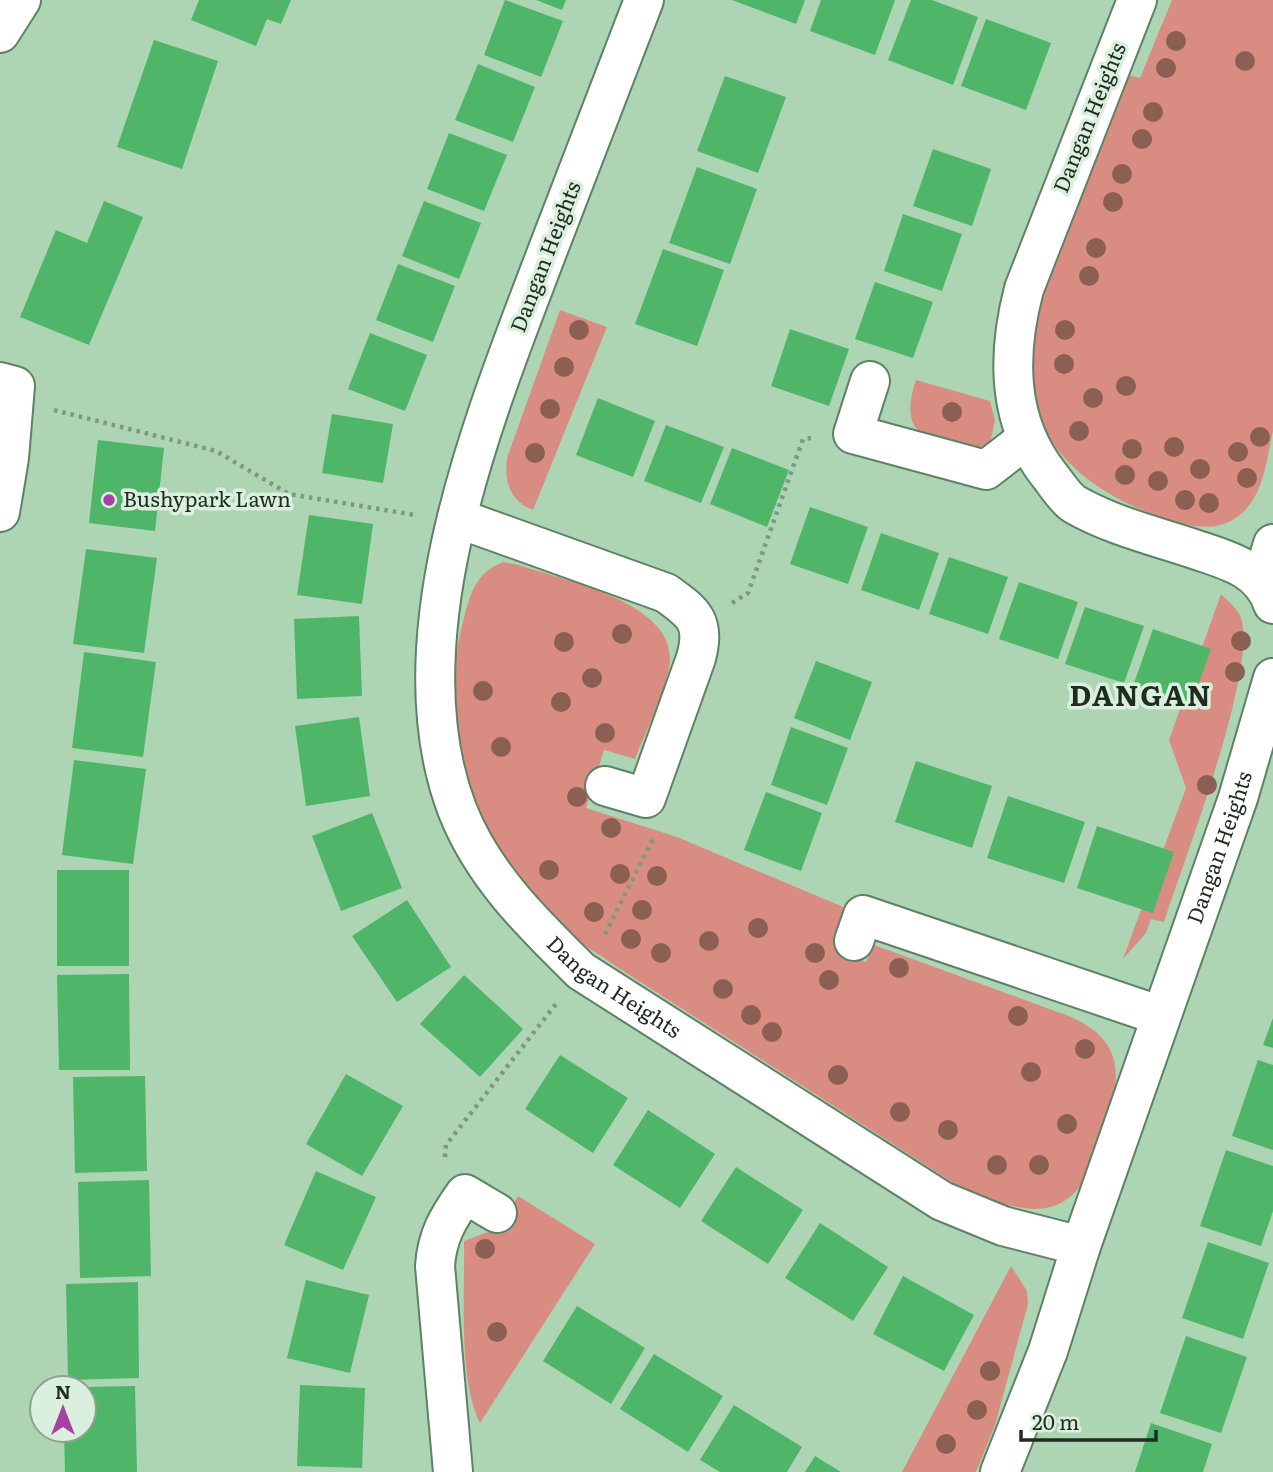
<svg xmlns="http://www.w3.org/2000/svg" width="1273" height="1472" font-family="Literata,serif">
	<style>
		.green { fill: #d98d82 }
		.building { fill: #4fb669 }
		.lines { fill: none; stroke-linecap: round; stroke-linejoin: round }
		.minor-casing { stroke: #5e8265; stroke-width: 42 }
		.path { stroke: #7b9a80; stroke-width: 4.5; stroke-dasharray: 3.5 5; stroke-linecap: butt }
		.minor { stroke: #fff; stroke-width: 38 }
		.tree { fill: #8b5f51 }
		.poi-dot { fill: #a841a4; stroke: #dbefde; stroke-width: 2.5 }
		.labels { text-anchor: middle; stroke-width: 7; stroke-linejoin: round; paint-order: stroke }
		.street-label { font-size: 21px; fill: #1e2d20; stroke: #dbefde }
		.poi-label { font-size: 21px; fill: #1e2d20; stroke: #dbefde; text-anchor: start }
		.district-label { font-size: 28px; font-weight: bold; letter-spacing: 2px; fill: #1e2d20; stroke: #dbefde }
	</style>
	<rect width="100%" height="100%" fill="#add4b3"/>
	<path class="green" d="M1172,0H1273V431C1266,461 1264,498 1237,517C1216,533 1189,526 1166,519C1096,495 1032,452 1031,369C1031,351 1031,329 1034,311C1039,288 1053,264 1062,242C1084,186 1106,131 1128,75L1140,78Z
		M560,310L607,327L533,510C510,501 504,482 507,458Z
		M916,380L990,401L995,421L990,443C972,451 963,449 943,444C908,434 905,413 916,380Z
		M503,562L519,565C565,581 682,603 669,668C663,699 646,730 635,759L604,750L586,808L677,837L848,909L836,952L866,962L874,945L1066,1015C1150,1048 1107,1113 1087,1176C1057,1229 1007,1206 963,1189L614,965C596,952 574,940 558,924C482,847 435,738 461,630C469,600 472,574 503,562Z
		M1221,594C1228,601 1238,609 1241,618C1258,669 1183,863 1164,922L1151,919L1146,933L1123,959L1186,788L1169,740Z
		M518,1196L595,1244L480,1423C458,1379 465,1292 464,1241L499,1228Z
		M1011,1266L1027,1291L1028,1304L995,1425L976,1472H902Z"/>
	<path class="building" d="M199,0H291L281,24L267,19L256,46L191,20Z
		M505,0L563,21L541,77L484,55Z
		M536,0H566L562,10Z
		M732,0H805L796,24Z
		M821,0H895L875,55L810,31Z
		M911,0H932L978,17L953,85L888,60Z
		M986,19L1051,43L1026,110L961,86Z
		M154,40L218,61L182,169L117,147Z
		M478,64L535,87L513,142L455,120Z
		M725,76L786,97L758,173L697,151Z
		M449,133L507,155L484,211L427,189Z
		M933,149L991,169L972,226L913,206Z
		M697,167L757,189L730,264L669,243Z
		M104,201L143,217L89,345L20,317L56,230L87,243Z
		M424,201L481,223L459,279L402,256Z
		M903,214L962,234L942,291L884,271Z
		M663,249L724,270L697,346L635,324Z
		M398,264L455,286L433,342L376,320Z
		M875,282L933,302L913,358L855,339Z
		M790,329L849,349L829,406L771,386Z
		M370,333L427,355L405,411L348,389Z
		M598,398L655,421L633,477L576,455Z
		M332,414L393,424L383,483L322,473Z
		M666,425L724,447L701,503L644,481Z
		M98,440L164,448L155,531L89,523Z
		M732,448L789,470L767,527L710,504Z
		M810,507L868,527L848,584L790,564Z
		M309,515L373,524L362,604L297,595Z
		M881,533L939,553L919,610L861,590Z
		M86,549L157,558L144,653L73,644Z
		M949,557L1008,577L988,634L929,614Z
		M1019,582L1078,602L1058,659L999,639Z
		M1085,607L1144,626L1124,683L1065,664Z
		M359,616L362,696L297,699L294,619Z
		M1153,629L1211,649L1191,706L1133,686Z
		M84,652L156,662L143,757L72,748Z
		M816,661L872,682L850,740L794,718Z
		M359,717L370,796L306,806L295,726Z
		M791,727L848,748L827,805L771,785Z
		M74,760L146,769L133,864L62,855Z
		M916,761L992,786L972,848L895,822Z
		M766,792L822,813L801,871L744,850Z
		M1008,796L1085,822L1064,883L987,858Z
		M372,813L402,888L341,911L312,836Z
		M1097,826L1174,852L1153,913L1077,888Z
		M57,870H129V966H57Z
		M407,900L451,967L397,1002L352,936Z
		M129,974L130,1070H59L57,975Z
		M464,975L523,1029L480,1077L420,1024Z
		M1273,1018V1048L1263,1045Z
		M560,1055L628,1098L593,1153L525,1109Z
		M1258,1060L1273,1065V1150L1232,1136Z
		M346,1074L403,1106L362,1176L306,1144Z
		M145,1076L147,1171L75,1173L73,1077Z
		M648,1110L715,1154L680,1208L613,1165Z
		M1226,1150L1273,1166V1211L1261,1246L1200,1226Z
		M736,1167L803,1210L768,1264L701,1221Z
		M316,1171L376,1197L343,1270L284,1245Z
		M149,1180L151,1276L80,1278L78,1182Z
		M820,1223L888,1267L853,1321L785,1278Z
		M1208,1242L1269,1263L1243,1339L1182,1318Z
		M903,1276L974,1315L944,1371L873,1334Z
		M306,1280L369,1295L350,1373L287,1358Z
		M138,1282L139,1378L68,1380L66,1284Z
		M577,1306L645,1348L611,1404L543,1361Z
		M1186,1336L1247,1357L1221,1433L1160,1413Z
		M654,1354L723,1396L688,1452L620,1409Z
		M300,1385L365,1388L362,1468L297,1466Z
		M135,1386L137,1472H65L64,1430H84V1387Z
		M734,1405L802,1447L787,1472H720L700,1460Z
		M1151,1423L1212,1444L1203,1472H1135Z
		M815,1456L841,1472H805Z"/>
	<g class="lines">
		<defs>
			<g id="minor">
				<path id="s1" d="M644,0C612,84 580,168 547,252C486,413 392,638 457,809C482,874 532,923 581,971L942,1201L1003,1226L1081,1246"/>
				<path d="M1137,0L1024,289C1007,354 1006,421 1050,476C1057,485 1065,498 1074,504C1110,525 1155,536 1194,549C1227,560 1261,568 1273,604"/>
				<path d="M0,33L21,0"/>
				<path d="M870,381L853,434L986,470L1026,439"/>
				<path d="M0,382L15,386L9,458L0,512"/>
				<path d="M457,518L666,593C694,613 706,622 696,658L646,798L605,786"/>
				<path d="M1262,581L1273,544"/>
				<path d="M854,941L863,915L1161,1016"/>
				<path d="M453,1472L435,1266C437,1236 448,1218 465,1194L497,1213"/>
				<path id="s2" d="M1000,1472L1048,1351L1081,1246L1238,798L1273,678"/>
			</g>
		</defs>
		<use href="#minor" class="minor-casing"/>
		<path class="path" d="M54,410L216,451L289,494L415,515
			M732,603L748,593L803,439L812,438
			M605,934L653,839
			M445,1157L446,1145L556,1004"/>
		<use href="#minor" class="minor"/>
	</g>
	<g class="tree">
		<circle cx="1176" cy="41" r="10"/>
		<circle cx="1245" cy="61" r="10"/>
		<circle cx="1166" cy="68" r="10"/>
		<circle cx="1153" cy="112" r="10"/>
		<circle cx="1142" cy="139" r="10"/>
		<circle cx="1122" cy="174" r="10"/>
		<circle cx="1113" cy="202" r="10"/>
		<circle cx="1096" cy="248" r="10"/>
		<circle cx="1089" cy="276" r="10"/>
		<circle cx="579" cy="330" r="10"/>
		<circle cx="1065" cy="330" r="10"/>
		<circle cx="1064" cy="364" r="10"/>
		<circle cx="564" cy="367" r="10"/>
		<circle cx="1126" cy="386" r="10"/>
		<circle cx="1093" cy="398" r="10"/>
		<circle cx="550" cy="409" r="10"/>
		<circle cx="952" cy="412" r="10"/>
		<circle cx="1079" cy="431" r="10"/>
		<circle cx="1260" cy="437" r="10"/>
		<circle cx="1174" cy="447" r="10"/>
		<circle cx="1132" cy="449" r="10"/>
		<circle cx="1238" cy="452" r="10"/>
		<circle cx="535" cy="453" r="10"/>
		<circle cx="1200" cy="469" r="10"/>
		<circle cx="1125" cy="475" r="10"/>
		<circle cx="1247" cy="478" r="10"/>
		<circle cx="1158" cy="481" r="10"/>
		<circle cx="1185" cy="500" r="10"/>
		<circle cx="1209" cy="503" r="10"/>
		<circle cx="622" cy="634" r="10"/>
		<circle cx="1241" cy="641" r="10"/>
		<circle cx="564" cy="642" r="10"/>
		<circle cx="1235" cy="672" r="10"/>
		<circle cx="592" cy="678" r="10"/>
		<circle cx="483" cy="691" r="10"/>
		<circle cx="561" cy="702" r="10"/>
		<circle cx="605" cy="733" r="10"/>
		<circle cx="501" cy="747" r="10"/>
		<circle cx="1207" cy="785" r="10"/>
		<circle cx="577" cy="797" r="10"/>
		<circle cx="611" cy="828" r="10"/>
		<circle cx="549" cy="870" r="10"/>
		<circle cx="620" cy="874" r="10"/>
		<circle cx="657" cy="876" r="10"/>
		<circle cx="642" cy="910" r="10"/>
		<circle cx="594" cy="912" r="10"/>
		<circle cx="758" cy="928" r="10"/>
		<circle cx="631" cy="939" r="10"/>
		<circle cx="709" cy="941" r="10"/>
		<circle cx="661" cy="953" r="10"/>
		<circle cx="815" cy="953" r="10"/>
		<circle cx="899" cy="968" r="10"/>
		<circle cx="829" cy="980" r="10"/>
		<circle cx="723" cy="989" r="10"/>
		<circle cx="751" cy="1015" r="10"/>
		<circle cx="1018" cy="1016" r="10"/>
		<circle cx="772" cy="1032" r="10"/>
		<circle cx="1085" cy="1049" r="10"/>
		<circle cx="1031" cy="1072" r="10"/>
		<circle cx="838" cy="1075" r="10"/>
		<circle cx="900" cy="1112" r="10"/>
		<circle cx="1067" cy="1124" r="10"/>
		<circle cx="948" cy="1130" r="10"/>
		<circle cx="997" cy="1165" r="10"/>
		<circle cx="1039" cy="1165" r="10"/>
		<circle cx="485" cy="1249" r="10"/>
		<circle cx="497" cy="1332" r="10"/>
		<circle cx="990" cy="1371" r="10"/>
		<circle cx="977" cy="1410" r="10"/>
		<circle cx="946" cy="1444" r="10"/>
	</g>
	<circle class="poi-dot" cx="109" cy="500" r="7"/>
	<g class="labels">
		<g class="street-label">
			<text transform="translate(1090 118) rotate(-68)" y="7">Dangan Heights</text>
			<text transform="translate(546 257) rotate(-69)" y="7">Dangan Heights</text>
			<text dy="7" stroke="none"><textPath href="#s2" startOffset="662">Dangan Heights</textPath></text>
			<text dy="7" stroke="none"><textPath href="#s1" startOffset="1088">Dangan Heights</textPath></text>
		</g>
		<g class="poi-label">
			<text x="123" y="507">Bushypark Lawn</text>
		</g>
		<g class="district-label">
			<text x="1141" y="706">DANGAN</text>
		</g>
	</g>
	<g transform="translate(63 1409)"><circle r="33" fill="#dbefde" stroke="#8fa192" stroke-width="2"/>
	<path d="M0-5L12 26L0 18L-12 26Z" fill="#a841a4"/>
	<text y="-10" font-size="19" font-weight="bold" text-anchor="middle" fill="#1e2d20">N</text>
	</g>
	<path d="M1021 1430v10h135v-10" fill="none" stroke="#1e2d20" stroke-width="3.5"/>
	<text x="1032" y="1430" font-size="21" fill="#1e2d20" stroke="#dbefde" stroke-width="5" paint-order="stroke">20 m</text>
</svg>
